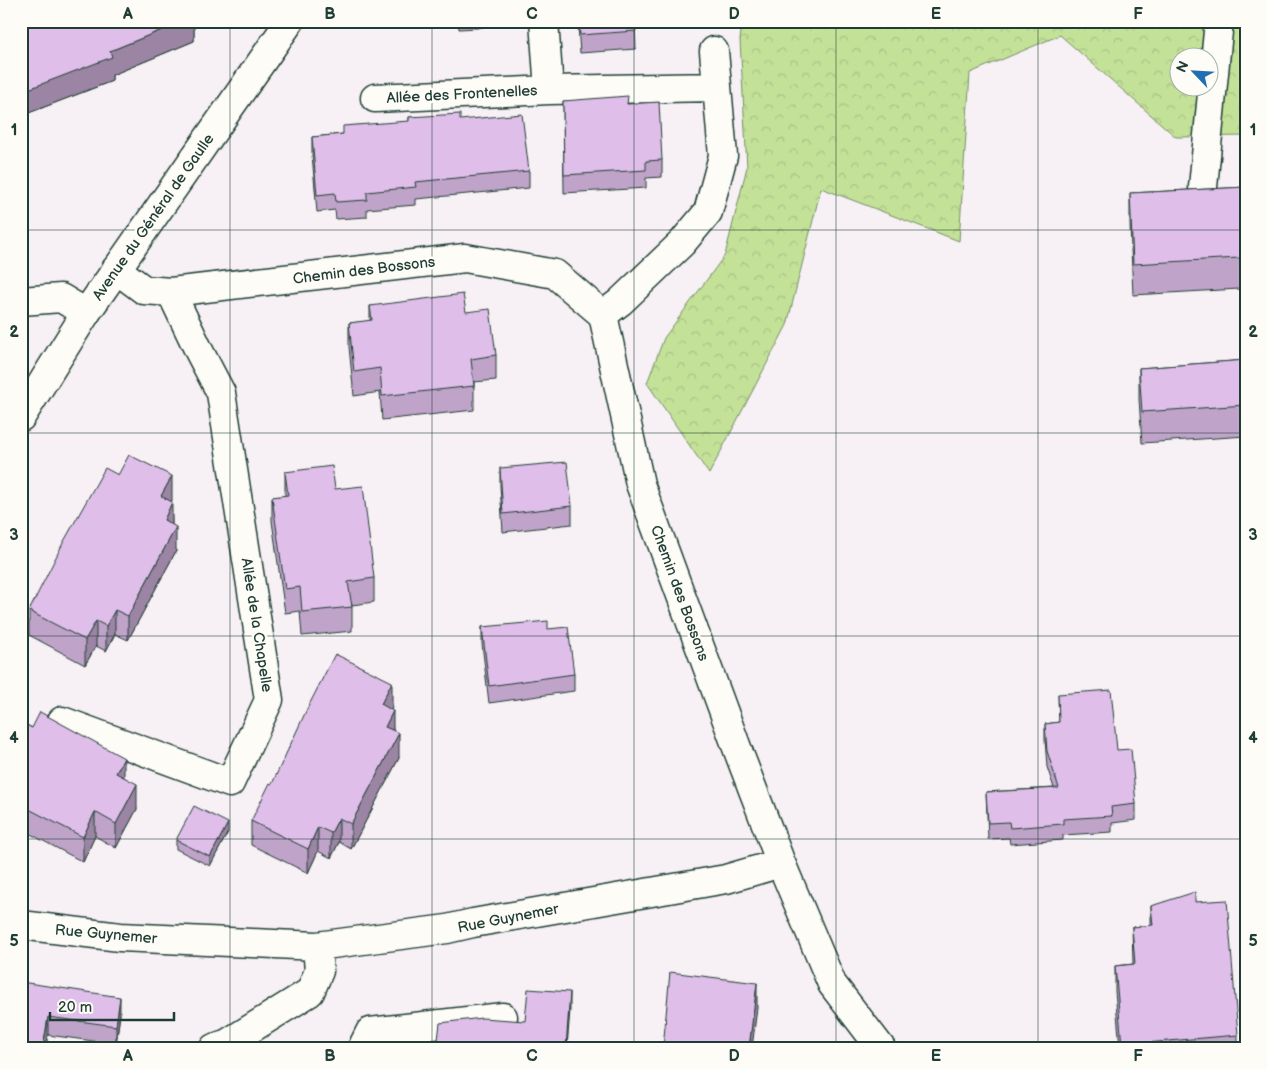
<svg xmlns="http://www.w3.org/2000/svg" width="1267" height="1069" font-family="'Balsamiq Sans',sans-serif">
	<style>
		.forest { fill: url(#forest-crowns); stroke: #728f66; fill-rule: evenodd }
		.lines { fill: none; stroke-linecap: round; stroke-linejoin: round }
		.street-casing { stroke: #1f3d34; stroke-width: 31 }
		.secondary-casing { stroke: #1f3d34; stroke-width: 31 }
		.street { stroke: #fdfcf7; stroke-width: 28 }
		.secondary { stroke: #fdfcf7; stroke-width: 28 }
		.wall { fill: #c0a3c9; stroke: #1f3d34 }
		.shaded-wall { fill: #9c85a4; stroke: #1f3d34 }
		.building { fill: #dfbeea; stroke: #1f3d34 }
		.grid { fill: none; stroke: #1f3d34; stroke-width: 1; stroke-opacity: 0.55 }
		.labels { text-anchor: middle; stroke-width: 5; stroke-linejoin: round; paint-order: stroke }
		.street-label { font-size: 15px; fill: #1f3d34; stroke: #fdfcf7 }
		.neatline { fill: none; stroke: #1f3d34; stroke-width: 2 }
		.grid-label { font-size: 16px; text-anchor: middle; font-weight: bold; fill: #1f3d34 }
	</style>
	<defs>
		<pattern id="forest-crowns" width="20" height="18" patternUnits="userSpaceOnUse" patternTransform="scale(1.25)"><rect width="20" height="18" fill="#c4e198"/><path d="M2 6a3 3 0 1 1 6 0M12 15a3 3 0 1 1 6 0" fill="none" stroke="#a8c284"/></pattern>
	</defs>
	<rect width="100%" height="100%" fill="#f7f0f4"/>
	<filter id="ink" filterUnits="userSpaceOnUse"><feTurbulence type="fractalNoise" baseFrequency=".02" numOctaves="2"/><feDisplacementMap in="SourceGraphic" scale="10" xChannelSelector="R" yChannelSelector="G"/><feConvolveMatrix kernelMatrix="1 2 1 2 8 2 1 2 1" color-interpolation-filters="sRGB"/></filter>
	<g filter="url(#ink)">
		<path class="forest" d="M742,21H1246V136L1176,137L1060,35L970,73L959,241L821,188L787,325L709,474L647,383L664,338L725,255L747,167L740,40ZM1180,58H1210V88H1180Z"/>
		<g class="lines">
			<defs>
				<path id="street" d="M549,90L717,87
					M375,98L549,90L544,21
					M1203,187L1219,21
					M116,269L144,290L171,292L465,258L555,274L603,315L640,484L740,756L781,863
					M21,301L61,298L86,313
					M603,315L620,302L682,243L708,212L723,156L714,51
					M62,721L230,783L269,700L221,393L200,353L171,292
					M21,925L120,937L317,946L447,929L473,923L726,879L781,863L832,984L881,1048
					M214,1048L228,1043L310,992L319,971L317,946
					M362,1048L370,1032L503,1017"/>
				<path id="secondary" d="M21,417L86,313L290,21"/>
			</defs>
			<use href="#street" class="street-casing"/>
			<use href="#secondary" class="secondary-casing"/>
			<use href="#street" class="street"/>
			<use href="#secondary" class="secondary"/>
		</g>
		<path class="wall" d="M21,21H194V41L112,75V81L26,114L21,101Z
			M458,21H508V22L477,28L459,29Z
			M570,21H635L636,49L580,53L578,26H570Z
			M563,101L628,104L662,160V177L646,178V188L564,193Z
			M409,117L460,120L529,171V188L416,199V205L367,209V217L336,219L335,210L317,212L312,155V137L343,134L409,122Z
			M1246,187V295L1239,289L1133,295L1130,225V193Z
			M370,306L466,312L496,355V380L474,382V410L382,420L380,392L354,396L349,347V323L370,321Z
			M1246,360V436L1142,443L1139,399V368Z
			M500,468L572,506V524L503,532L500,486Z
			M285,472L335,489L374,578V602L352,605V631L302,636L300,611L285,613L272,521V497L285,496Z
			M118,475L172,500L171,502L172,525L176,551L128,640L115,634L106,651L96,646L85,665L29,635V611Z
			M482,627L548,629L574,674V691L489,703L482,644Z
			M1058,694L1117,750L1136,804V820L1112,823V832L1063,835V840L1010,844L1009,838L988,839L986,792L1054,788L1047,767L1045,740V724L1059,722Z
			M392,707L391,710L393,731L399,758L351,849L339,842L331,858L318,851L308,873L251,845V821Z
			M21,722L124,777L137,809L116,848L95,836L83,862L21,829Z
			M228,832L210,866L176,849V840Z
			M1195,902L1238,1035V1048H1120L1115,991V966L1133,964L1132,927L1151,926V906Z
			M21,982L120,1014L116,1044L48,1035Z"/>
		<path class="shaded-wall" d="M184,21H194V41L112,75V81L26,114V90L110,51Z
			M172,476V500L161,520V496Z
			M172,502V527L164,520Z
			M176,527V551L128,640V616Z
			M115,610V634L106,651V626Z
			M96,621V646L85,665V640Z
			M392,682V707L381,729V704Z
			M393,711V735L385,727Z
			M399,733V758L351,849V824Z
			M124,758V782L116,773Z
			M137,784V809L116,848V824Z
			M95,812V836L83,862V837Z
			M339,818V842L331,858V833Z
			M228,823V832L210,866V857Z
			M318,827V851L308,873V849Z
			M757,983V1008L752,1048H749Z
			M570,992V1010L567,1048H566Z
			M120,997V1014L116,1044V1026Z
			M48,1017V1035L46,1048H43Z"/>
		<path class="building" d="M21,21H184L110,51L112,57L26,90L21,77Z
			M579,21H635L636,31L580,35Z
			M628,96L627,104L659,102L662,160L646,161V170L564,175L563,101Z
			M460,114V120L522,114L529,171L415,182L416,187L367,192V200L336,202L335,193L317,195L312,137L343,134V126L409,121V117Z
			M1246,187V264L1239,258L1133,264L1130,193Z
			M463,294L466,312L490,309L496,355L471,359L474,386L382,396L380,368L354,372L349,323L372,320L370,306Z
			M1246,360V405L1142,412L1139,368Z
			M129,455L172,476L161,496L172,502L164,520L176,527L128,616L115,610L106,626L96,621L85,640L29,611L63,543L105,468L118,475Z
			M567,462L572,506L503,514L500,468Z
			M332,466L335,489L363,486L374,578L348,582L352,607L302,612L300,587L285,589L272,497L288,495L285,472Z
			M548,621V629L568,627L574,674L489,686L482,627Z
			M335,654L392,682L381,704L393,711L385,727L399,733L351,824L339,818L331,833L318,827L308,849L251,821L270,783L272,784L307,709Z
			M1111,690L1117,750L1131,749L1136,804L1111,807L1112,816L1063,819V824L1010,828L1009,822L988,823L986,792L1059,788L1047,751L1045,724L1059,722L1058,694Z
			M40,712L124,758L116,773L137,784L116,824L95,812L83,837L21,805V722L32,728Z
			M194,806L228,823L210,857L176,840Z
			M1195,892V902L1227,900L1238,1035L1122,1045L1115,966L1135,964L1132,927L1153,925L1151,906Z
			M670,972L757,983L749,1048H663Z
			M21,982L120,997L116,1026L48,1017L43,1048H21Z
			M528,989L570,992L566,1048H437L440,1023L482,1018L525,1021Z"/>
	</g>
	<path class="grid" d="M230,21V1048M432,21V1048M634,21V1048M836,21V1048M1038,21V1048M21,230H1246M21,433H1246M21,636H1246M21,839H1246"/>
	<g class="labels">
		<g class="street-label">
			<text transform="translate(462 94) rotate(-3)" y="5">Allée des Frontenelles</text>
			<text transform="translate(153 217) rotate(-55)" y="5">Avenue du Général de Gaulle</text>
			<text transform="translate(364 270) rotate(-7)" y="5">Chemin des Bossons</text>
			<text transform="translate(680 593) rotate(70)" y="5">Chemin des Bossons</text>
			<text transform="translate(257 625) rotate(81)" y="5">Allée de la Chapelle</text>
			<text transform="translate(508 918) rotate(-11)" y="5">Rue Guynemer</text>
			<text transform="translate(106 934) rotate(5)" y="5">Rue Guynemer</text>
		</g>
	</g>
	<rect width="1267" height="1069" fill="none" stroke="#fdfcf7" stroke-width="55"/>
	<g transform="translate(1194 72) rotate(295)"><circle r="24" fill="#fdfcf7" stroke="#a4b0a9"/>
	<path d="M0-4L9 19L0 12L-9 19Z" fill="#1f6fb2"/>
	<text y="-8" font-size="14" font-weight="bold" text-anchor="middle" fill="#1f3d34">N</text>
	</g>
	<path d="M50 1012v8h124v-8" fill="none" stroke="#1f3d34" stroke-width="2.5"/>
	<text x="58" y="1012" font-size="15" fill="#1f3d34" stroke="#fdfcf7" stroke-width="4" paint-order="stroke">20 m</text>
	<rect x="28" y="28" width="1212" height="1014" class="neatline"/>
	<g class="grid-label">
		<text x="128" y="19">A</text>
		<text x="330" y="19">B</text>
		<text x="532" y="19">C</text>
		<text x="734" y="19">D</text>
		<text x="936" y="19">E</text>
		<text x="1138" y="19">F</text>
		<text x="14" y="135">1</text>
		<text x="1253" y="135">1</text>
		<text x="14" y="337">2</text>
		<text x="1253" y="337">2</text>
		<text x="14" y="540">3</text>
		<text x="1253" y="540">3</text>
		<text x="14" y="743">4</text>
		<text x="1253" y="743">4</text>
		<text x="14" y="946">5</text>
		<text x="1253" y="946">5</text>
		<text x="128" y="1061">A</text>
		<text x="330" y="1061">B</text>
		<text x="532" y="1061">C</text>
		<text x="734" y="1061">D</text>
		<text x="936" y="1061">E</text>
		<text x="1138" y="1061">F</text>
	</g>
</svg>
